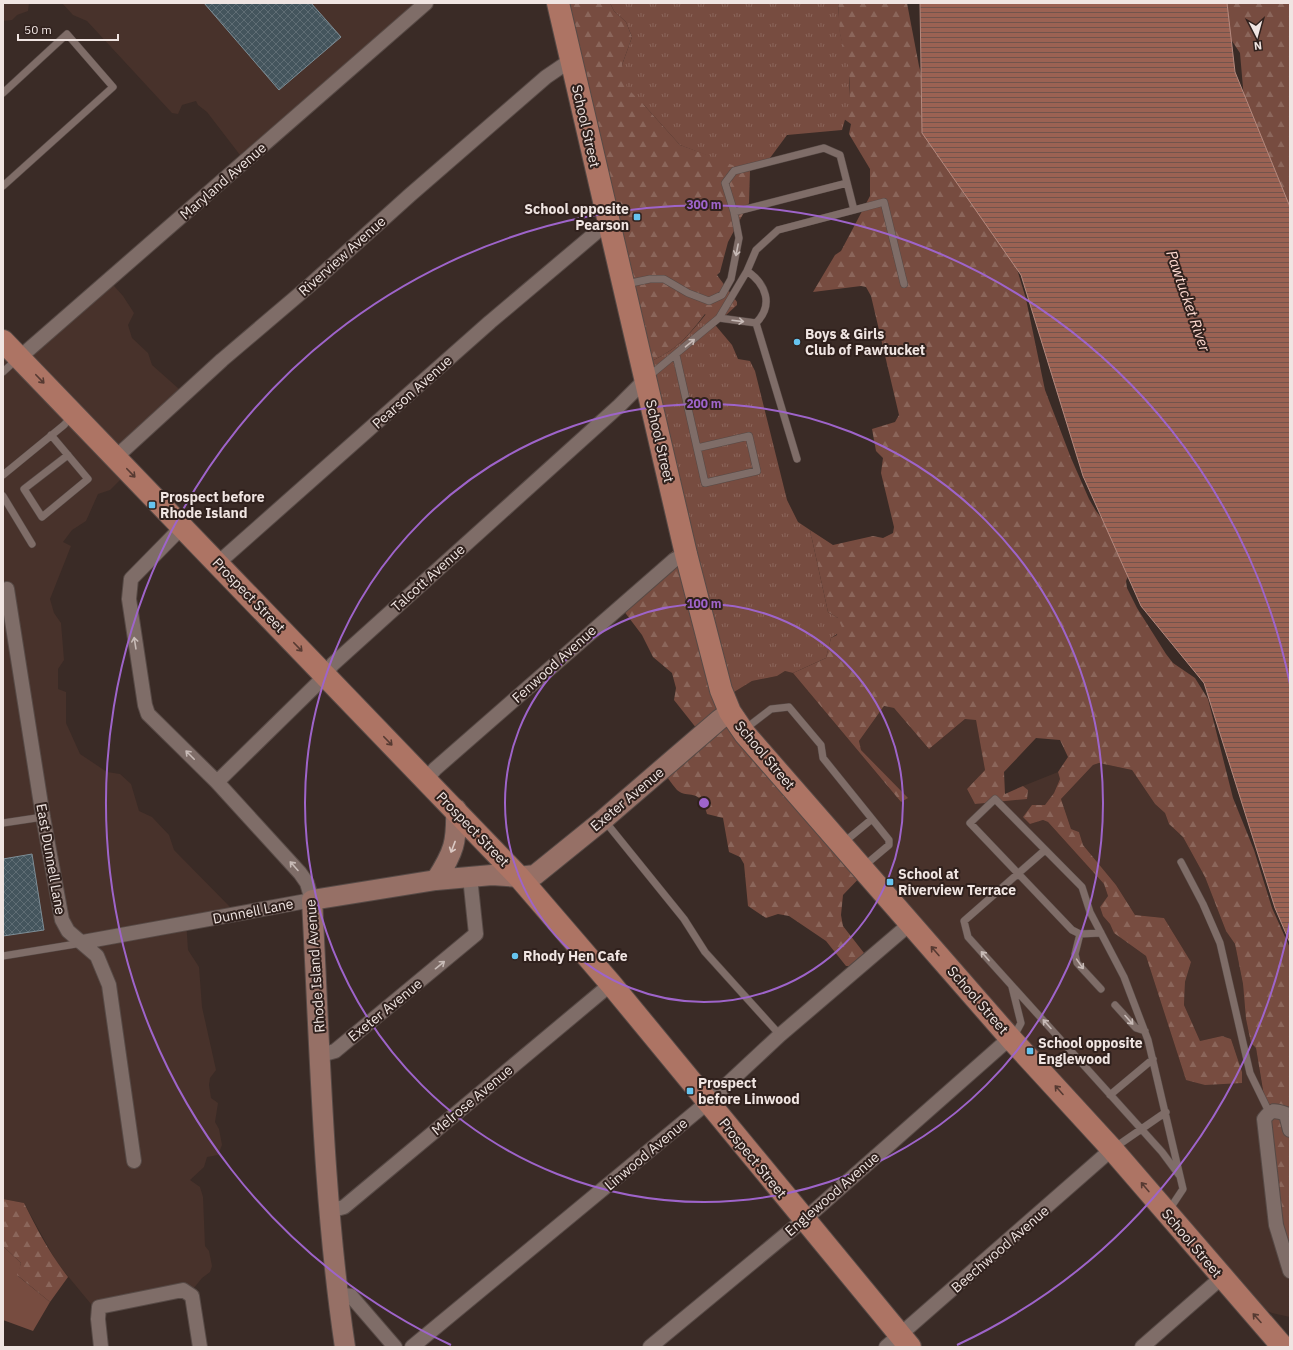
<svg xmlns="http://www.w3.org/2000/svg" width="1293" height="1350" font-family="'IBM Plex Sans',sans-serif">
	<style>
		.built { fill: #48322b }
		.grass { fill: #774c40 }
		.forest { fill: url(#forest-firs) }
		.park { fill: url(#park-tufts) }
		.water { fill: url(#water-rules); stroke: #b4897e }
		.building { fill: url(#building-cross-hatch); stroke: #7d8e97 }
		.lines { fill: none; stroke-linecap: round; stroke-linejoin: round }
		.lane-casing { stroke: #574a46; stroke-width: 8 }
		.street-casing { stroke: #574a46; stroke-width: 16 }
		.secondary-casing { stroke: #574a46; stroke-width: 22 }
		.primary-casing { stroke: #574a46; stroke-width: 24 }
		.lane { stroke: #7f6d68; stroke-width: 7 }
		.street { stroke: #7f6d68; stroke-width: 14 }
		.secondary { stroke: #967066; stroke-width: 20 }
		.primary { stroke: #ad7464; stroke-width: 22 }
		.oneway { stroke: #c8bbb7 }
		.oneway2 { stroke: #563a32 }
		.oneway3 { stroke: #dac8c3 }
		.ring { fill: none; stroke: #9e64ca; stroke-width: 2 }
		.poi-dot { fill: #66c4ef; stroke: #30211d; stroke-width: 1.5 }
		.labels { text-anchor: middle; stroke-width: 4; stroke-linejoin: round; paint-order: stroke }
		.street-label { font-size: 14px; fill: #f0e5e2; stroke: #30211d }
		.poi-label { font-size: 14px; font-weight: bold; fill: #f0e5e2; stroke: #30211d; text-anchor: start }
		.water-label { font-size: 15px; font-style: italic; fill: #fedad0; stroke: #30211d }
		.centre { fill: #9e64ca; stroke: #30211d; stroke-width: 2 }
		.ring-label { font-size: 12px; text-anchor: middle; font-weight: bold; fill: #9e64ca; stroke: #30211d; stroke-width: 4; stroke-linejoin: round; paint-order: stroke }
	</style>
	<defs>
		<pattern id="forest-firs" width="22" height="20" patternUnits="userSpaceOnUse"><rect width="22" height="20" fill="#774c40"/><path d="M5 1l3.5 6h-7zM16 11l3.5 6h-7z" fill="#8b665b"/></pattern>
		<pattern id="park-tufts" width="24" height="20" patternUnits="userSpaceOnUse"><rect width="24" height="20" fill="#774c40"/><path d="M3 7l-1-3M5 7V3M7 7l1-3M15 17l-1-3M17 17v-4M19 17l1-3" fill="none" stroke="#8b665b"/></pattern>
		<pattern id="water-rules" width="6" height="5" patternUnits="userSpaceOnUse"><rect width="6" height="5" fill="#9b6253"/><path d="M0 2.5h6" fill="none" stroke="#72544c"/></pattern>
		<pattern id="building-cross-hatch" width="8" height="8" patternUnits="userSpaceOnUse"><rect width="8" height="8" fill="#44555d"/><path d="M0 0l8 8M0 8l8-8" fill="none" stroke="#5f6d74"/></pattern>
	</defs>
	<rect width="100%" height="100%" fill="#3a2b26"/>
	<path class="built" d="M3,3H29L28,11L17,15L12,20L3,21Z
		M62,3H418L240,155L207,112L198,105L196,101L182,105L178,114L172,113L87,21L73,15Z
		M106,277L123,296L134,313L128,325L132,338L148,353L152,365L179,389V392L115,449L129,471L110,490L98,494L86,521L72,530L63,542L71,546L50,599L54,613L61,623L64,660L58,669V689L66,692V723L80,754L107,772L120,774L131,784L139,811L152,817L169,835L174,850L231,908L186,919L188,950L199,967L202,1007L216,1070L210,1078L209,1085L211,1098L218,1103L215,1122L219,1129L222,1145L218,1155L207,1157L204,1167L190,1180L200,1187L203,1197L205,1246L209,1251L212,1266L210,1272L202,1278L189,1294L99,1311L91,1304L57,1263L24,1203L3,1199V341L18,353Z
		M785,671L793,673L901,802L907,798L861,750L859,741L884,706L894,708L929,749L965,719H976L985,770L967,789L975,804L1028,790L1023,786L1058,772L1060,779L1054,793L1045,806L1032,805L1030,824L1043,820L1048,822L1104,884L1108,896L1100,907L1103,916L1110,924L1114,933L1146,956L1186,1080L1242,1072L1231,1039L1222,1036L1200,1041L1184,1005L1185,982L1191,962L1164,918L1135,915L1116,885L1083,845L1079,832L1071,829L1061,799L1093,765L1099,763L1132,770L1155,804L1165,813L1169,824L1183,837L1205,877L1226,931L1235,944L1243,984L1246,1019L1251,1043L1256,1048L1290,1260V1317L1272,1313L1248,1302L726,697L752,681L777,676Z"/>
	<path class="grass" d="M3,1246L21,1263L18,1276L50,1302L33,1331L3,1320Z"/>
	<path class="forest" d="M556,3H610L614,11L626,22L632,37L622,65L644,105L680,145L750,170L749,203L728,242L720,272L717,275L737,302V305L715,325L705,314C685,340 673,353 642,365Z
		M838,3H907L919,66L930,107L1014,259L1026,299L1045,390L1071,458L1089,499L1096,511L1104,521L1129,574L1126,581L1127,588L1137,608L1166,654L1173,663L1195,678L1208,699L1233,798L1254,850L1272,908L1290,948V1260L1279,1226L1266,1108L1256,1048L1251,1043L1246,1019L1243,984L1235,944L1226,931L1205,877L1183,837L1169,824L1165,813L1155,804L1132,770L1099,763L1093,765L1061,799L1071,829L1079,832L1083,845L1116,885L1135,915L1164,918L1191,962L1185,982L1184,1005L1200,1041L1222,1036L1231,1039L1242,1072V1083L1205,1085L1186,1080L1146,956L1114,933L1110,924L1103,916L1100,907L1108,896L1104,884L1048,822L1043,820L1030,824L1023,817L1032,805H1045L1054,793L1060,779L1058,772L1068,757L1060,740L1036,738L1004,772L1005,794L1023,786L1028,790L1027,799L975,804L967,789L985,770L976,720L965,719L929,749L894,708L884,706L859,741L861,750L908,798L901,802L793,673L826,658L831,638L837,635L838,618L828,612L810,530L833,545L873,536L883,538L893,533L894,527L881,473L883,458L876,451L872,429L895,422L899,415L871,296L866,287L861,286L813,292L835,255L841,251L870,196V169L849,134L851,124L844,119C856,84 847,67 840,34C838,24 839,13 838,3Z
		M1226,3H1290V209L1244,99L1240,53L1226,32Z
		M676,548L721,689L867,870L843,895L841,915L843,926L864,953L849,966H846L826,941L789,916L778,914L766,918L748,906L744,864L740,857L729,852L723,818L707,814C700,786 688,800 677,790C671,783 665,774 660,766L697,729L674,700L676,688L672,673L653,657L642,635L617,602Z
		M3,1199L24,1203C37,1229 50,1254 68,1277L50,1302L17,1275L21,1263L3,1246Z"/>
	<path class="park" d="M610,3H838L840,33L849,68L850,102L842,130L787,135L770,158L756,165L749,163L750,170L740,168L680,145L644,105L627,88L622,65L632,37L626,22L614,11Z
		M706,314L732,345L738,359L750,361L755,371L787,500L798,522L810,530L828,612L838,618L843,630L831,638L826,658L793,673L785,671L777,676L752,681L726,697L642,365C673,353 685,340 706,314Z"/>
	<path class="water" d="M920,3H1227L1235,72L1290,207V943L1275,908L1204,683L1141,606L1083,476L1021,275L922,133Z"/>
	<path class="building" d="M204,3H311L341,37L279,90Z
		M32,854L44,930L3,936V859Z"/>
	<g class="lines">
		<defs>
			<path id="lane" d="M3,93L67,34L113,87L3,186
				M854,210L884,202L904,284
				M734,212L847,183
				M747,271C766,284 774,305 756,323
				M626,284L650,279H664L688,293L709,301L722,295L731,279L739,238L734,212L725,183L734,171L824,148L840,155L854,210L778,230L756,250L747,271L719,318L648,377
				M719,318L756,323
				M756,323L797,459
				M676,355L705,483L757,471L749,436L697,448
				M3,372L17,359
				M51,435L88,479L42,517L24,489L68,455
				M3,475L64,425L72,416
				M3,496L32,544
				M745,729L771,709L789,707L821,745L823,758L889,840V845L864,866
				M604,820L684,919L705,952L780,1035
				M3,823L43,817
				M843,843L872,819
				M1045,850L964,921L968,937L1162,1152L1179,1175
				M1181,862L1203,904L1220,943L1250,1073L1269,1112
				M1101,933L1080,934L1072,930L970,823L995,799L1082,887L1090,912L1124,977L1148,1040L1183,1189L1169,1210
				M1080,934L1075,954L1077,963L1101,989
				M3,956L82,943
				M1012,987L1021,1023L1013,1038
				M1115,1005L1136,1028L1145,1031
				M1110,1095L1153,1059
				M1114,1148L1166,1112"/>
			<path id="street" d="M19,358L426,3
				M116,457L222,360L309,286L410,195L546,77L571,60
				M218,563L490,322L599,230L609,225
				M7,589L43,817L62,920L68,931L97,956L109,985L134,1161
				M426,780L435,769L674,560L686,554
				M217,782L317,684L333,664L619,406L645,380
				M83,942L312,900L307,883L300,873L217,782L148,714L145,705L129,599L131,579L182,527
				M321,1055L335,1051L476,934L470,877
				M1290,1130L1286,1114C1275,1110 1271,1109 1264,1119L1276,1225L1290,1271
				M329,1211L344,1207L611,984
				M337,1294L351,1296L395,1347
				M101,1347L98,1319L99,1307L183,1290L192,1296L200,1347
				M412,1347L708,1102L780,1035L911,923
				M650,1347L813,1212L1002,1045L1012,1040
				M886,1347L1112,1149
				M1142,1347L1221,1278"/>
			<path id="secondary" d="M436,880C454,852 457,842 456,809
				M345,1347C323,1200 320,1049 312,900L436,880L492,875L519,877L535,875L603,820L719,720L730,712"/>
			<path id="primary" d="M558,3L686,554L721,690L730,712L745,734L1012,1040L1112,1149L1283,1347
				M3,341L519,877L611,984L910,1347"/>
		</defs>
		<use href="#lane" class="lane-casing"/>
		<use href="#street" class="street-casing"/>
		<use href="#secondary" class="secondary-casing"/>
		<use href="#primary" class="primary-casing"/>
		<use href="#lane" class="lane"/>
		<use href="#street" class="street"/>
		<use href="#secondary" class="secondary"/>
		<use href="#primary" class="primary"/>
	</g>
	<defs><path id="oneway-shaft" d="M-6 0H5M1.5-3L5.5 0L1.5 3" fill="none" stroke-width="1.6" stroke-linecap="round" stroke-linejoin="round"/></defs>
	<g class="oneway">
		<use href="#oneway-shaft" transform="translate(737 250) rotate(101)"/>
		<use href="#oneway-shaft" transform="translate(738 321) rotate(7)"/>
		<use href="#oneway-shaft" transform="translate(690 343) rotate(-40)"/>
		<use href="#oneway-shaft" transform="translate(135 643) rotate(-99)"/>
		<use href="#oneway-shaft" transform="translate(190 755) rotate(-135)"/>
		<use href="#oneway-shaft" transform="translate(294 866) rotate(-132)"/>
		<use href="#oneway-shaft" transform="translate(985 956) rotate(-131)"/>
		<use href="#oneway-shaft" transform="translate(1080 964) rotate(55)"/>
		<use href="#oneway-shaft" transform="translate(440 965) rotate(-39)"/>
		<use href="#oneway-shaft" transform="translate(1129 1020) rotate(48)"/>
		<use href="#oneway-shaft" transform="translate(1047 1024) rotate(-132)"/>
	</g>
	<g class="oneway2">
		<use href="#oneway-shaft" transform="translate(40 379) rotate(46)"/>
		<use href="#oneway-shaft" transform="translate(131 473) rotate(46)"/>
		<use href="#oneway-shaft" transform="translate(298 647) rotate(46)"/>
		<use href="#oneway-shaft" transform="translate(388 741) rotate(46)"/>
		<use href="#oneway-shaft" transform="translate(935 951) rotate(-131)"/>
		<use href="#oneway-shaft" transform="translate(1059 1090) rotate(-132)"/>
		<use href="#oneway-shaft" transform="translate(1145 1187) rotate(-130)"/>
		<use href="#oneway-shaft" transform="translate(1257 1318) rotate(-132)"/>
	</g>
	<use class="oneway3" href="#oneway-shaft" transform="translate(453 847) rotate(111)"/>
	<g class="ring">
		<circle cx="704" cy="803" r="199"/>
		<circle cx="704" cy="803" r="399"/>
		<path d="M1290 922A598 598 0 0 1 957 1345M451 1345A598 598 0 1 1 1290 684"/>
	</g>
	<g class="poi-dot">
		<rect x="633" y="213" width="8" height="8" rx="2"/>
		<circle cx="797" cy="342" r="4"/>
		<rect x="148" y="501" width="8" height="8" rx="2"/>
		<rect x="886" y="878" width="8" height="8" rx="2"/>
		<circle cx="515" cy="956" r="4"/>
		<rect x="1026" y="1047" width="8" height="8" rx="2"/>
		<rect x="686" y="1087" width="8" height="8" rx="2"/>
	</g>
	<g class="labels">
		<g class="street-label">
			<text transform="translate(586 126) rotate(77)" y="5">School Street</text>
			<text transform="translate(223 181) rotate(-41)" y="5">Maryland Avenue</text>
			<text transform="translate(342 256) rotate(-42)" y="5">Riverview Avenue</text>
			<text transform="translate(412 392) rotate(-42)" y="5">Pearson Avenue</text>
			<text transform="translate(660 441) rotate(77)" y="5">School Street</text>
			<text transform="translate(428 578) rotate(-42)" y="5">Talcott Avenue</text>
			<text transform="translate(249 595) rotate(46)" y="5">Prospect Street</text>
			<text transform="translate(554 664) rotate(-42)" y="5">Fenwood Avenue</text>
			<text transform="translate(765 755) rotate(50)" y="5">School Street</text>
			<text transform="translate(627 799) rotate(-40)" y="5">Exeter Avenue</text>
			<text transform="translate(473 829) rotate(46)" y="5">Prospect Street</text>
			<text transform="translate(51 859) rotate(80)" y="5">East Dunnell Lane</text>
			<text transform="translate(253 911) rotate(-11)" y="5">Dunnell Lane</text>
			<text transform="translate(315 966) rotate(-94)" y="5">Rhode Island Avenue</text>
			<text transform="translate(978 1000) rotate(49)" y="5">School Street</text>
			<text transform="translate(385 1010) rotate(-39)" y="5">Exeter Avenue</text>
			<text transform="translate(472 1100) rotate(-40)" y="5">Melrose Avenue</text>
			<text transform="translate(646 1154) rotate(-40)" y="5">Linwood Avenue</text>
			<text transform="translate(753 1158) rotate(51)" y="5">Prospect Street</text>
			<text transform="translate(832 1194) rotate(-41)" y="5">Englewood Avenue</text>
			<text transform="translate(1192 1243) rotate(50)" y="5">School Street</text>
			<text transform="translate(1000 1249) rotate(-41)" y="5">Beechwood Avenue</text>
		</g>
		<g class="poi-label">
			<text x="629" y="214" text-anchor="end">School opposite<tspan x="629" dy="16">Pearson</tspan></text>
			<text x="805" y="339">Boys &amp; Girls<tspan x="805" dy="16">Club of Pawtucket</tspan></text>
			<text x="160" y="502">Prospect before<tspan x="160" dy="16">Rhode Island</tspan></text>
			<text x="898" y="879">School at<tspan x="898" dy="16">Riverview Terrace</tspan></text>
			<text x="523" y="961">Rhody Hen Cafe</text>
			<text x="1038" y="1048">School opposite<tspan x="1038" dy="16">Englewood</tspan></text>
			<text x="698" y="1088">Prospect<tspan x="698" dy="16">before Linwood</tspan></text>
		</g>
		<g class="water-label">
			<text transform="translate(1188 301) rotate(71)" y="5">Pawtucket River</text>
		</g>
	</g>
	<circle cx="704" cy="803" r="6" class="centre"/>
	<g class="ring-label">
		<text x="704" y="209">300 m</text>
		<text x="704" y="408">200 m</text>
		<text x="704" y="608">100 m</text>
	</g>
	<rect width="1293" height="1350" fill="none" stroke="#f0e5e2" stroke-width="8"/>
	<g transform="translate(1257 36) rotate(174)" stroke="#30211d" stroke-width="3" paint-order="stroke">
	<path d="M0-3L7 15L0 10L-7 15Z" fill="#f0e5e2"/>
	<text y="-6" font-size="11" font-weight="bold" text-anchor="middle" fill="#f0e5e2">N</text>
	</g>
	<path d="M18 34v6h100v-6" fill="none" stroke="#f0e5e2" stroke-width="2"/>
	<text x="24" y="34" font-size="12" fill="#f0e5e2" stroke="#30211d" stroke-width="3" paint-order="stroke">50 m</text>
</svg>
